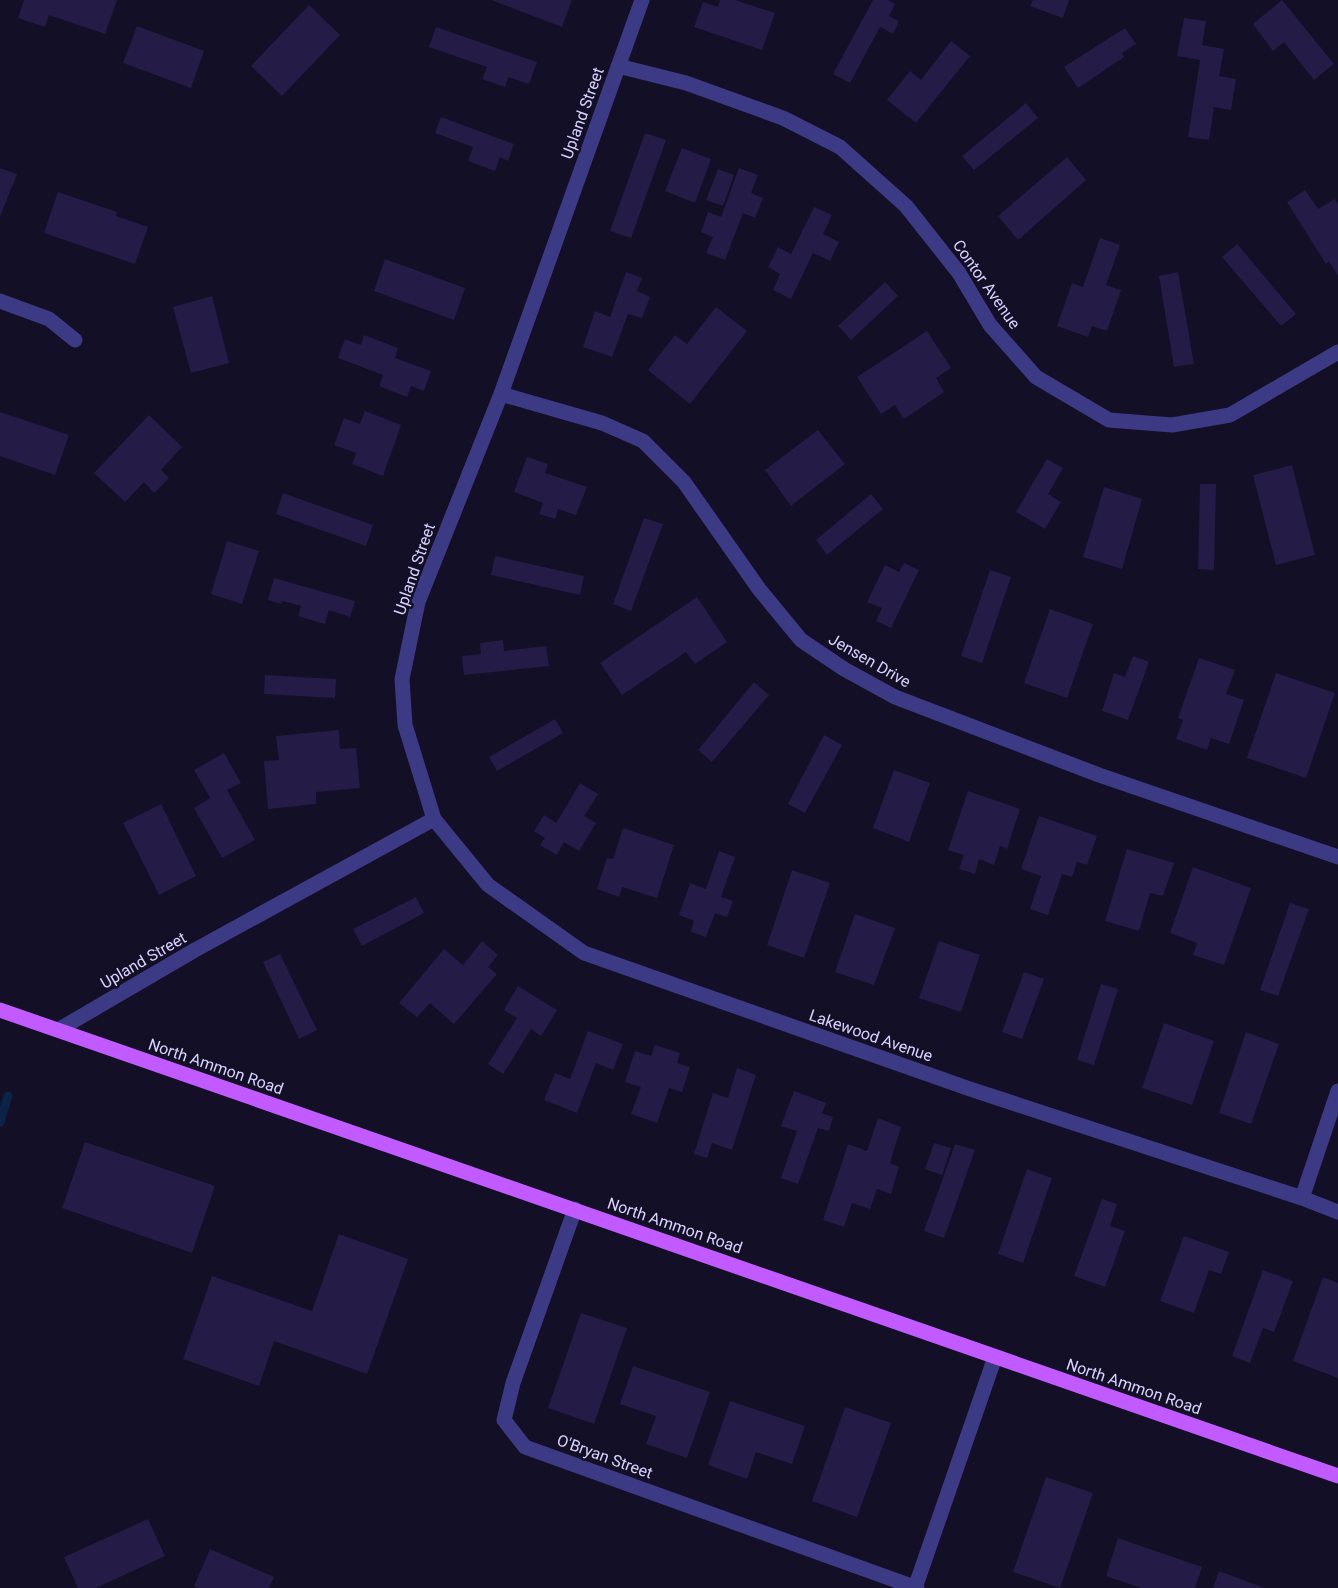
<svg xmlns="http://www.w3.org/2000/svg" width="1338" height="1588" font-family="Roboto,sans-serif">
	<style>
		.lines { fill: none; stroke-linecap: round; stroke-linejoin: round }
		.stream { stroke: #0c2248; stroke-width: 9 }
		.building { fill: #241b47 }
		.minor { stroke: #3d3a85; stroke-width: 15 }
		.major { stroke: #c25bff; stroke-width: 15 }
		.labels { text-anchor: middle; stroke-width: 5; stroke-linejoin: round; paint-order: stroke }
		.street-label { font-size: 16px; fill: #d9d4ff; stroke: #130f26 }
	</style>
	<rect width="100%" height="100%" fill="#130f26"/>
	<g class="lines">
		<path class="stream" d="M0,1122L8,1096"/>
	</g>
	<path class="building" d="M24,0H117L105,34L49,15L45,27L18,18Z
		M491,0H572L562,27Z
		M720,0H735L775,13L762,50L694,27L703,2L718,7Z
		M873,0H888L895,4L889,16L899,21L893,34L880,27L850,83L833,74Z
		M1033,0H1069L1063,18L1030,6Z
		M1282,0L1334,64L1314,80L1284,42L1273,51L1253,24Z
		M309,5L340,35L282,96L251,66Z
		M1184,18L1206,21L1202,45L1224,49L1219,76L1236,79L1231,110L1214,107L1209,140L1188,137L1200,60L1177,56Z
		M137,26L204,51L191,88L123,63Z
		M436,27L537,62L529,84L508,77L505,87L482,79L487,67L429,47Z
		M1125,28L1136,44L1122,53L1124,57L1078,88L1064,67Z
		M951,41L970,56L916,123L887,100L910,71L921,80Z
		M1026,103L1038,118L974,170L962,156Z
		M441,117L514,144L508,161L500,157L495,171L468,161L473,147L435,133Z
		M645,133L666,140L631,238L610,231Z
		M682,148L711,159L695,203L665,191Z
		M1067,157L1086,180L1018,240L998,216Z
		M0,168L17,174L0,217Z
		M739,168L758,175L751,193L763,198L755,218L743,213L725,260L706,253L713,237L701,232L708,212L721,217Z
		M718,169L734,175L723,206L706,200Z
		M1305,190L1318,209L1335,199L1338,204V276L1329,261L1326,264L1287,202Z
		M58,192L117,212L116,216L148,227L135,264L44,233Z
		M814,207L832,215L823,234L839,242L830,261L813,253L791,299L773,290L780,274L768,267L778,247L791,254Z
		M1100,238L1120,245L1106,285L1121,290L1107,331L1092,326L1088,337L1057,326L1072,283L1083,287Z
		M1237,244L1296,314L1281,326L1222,257Z
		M385,259L465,288L454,320L374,291Z
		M626,272L642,278L637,291L650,297L642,318L628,314L612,357L583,347L595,311L610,317Z
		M1178,272L1194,364L1174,367L1159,276Z
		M885,282L898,296L851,340L838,326Z
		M212,296L229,363L191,373L173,307Z
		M716,307L747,331L690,404L648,370L675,335L687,344Z
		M927,331L951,368L936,378L944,392L904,419L895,405L881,414L857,377Z
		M364,335L398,348L395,358L431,371L424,391L411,386L407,397L379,386L383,375L338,358L345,339L361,345Z
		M365,411L401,425L383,476L352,464L356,453L334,445L344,418L360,424Z
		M0,412L69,435L55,475L0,456Z
		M149,415L182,447L161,470L169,478L154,493L144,482L125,502L94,473Z
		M818,430L845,464L791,506L765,470Z
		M527,457L548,464L545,473L587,487L576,515L558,509L555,519L539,514L543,503L514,492Z
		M1047,459L1063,468L1048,494L1061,502L1045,529L1016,512Z
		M1292,465L1315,555L1276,565L1253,475Z
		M1200,484H1216L1214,570L1198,569Z
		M1104,487L1142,499L1122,569L1083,557Z
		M283,493L373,525L366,546L276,514Z
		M871,494L883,509L827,555L816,540Z
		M644,518L663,524L631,611L613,604Z
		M227,541L259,551L242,604L211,594Z
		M495,556L584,576L580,595L491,575Z
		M904,563L919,570L891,628L876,621L882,608L867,602L885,565L899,572Z
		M990,570L1011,577L982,663L961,656Z
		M274,578L355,601L350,617L329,610L325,624L298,616L301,606L282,601L281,604L268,600Z
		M697,597L727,642L695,664L686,652L622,695L600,663Z
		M1050,609L1093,624L1067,698L1024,683Z
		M503,640L504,651L546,646L549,666L464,675L462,656L481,654L480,643Z
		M1133,656L1149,662L1128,720L1102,711L1114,673L1125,677Z
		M1199,658L1235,670L1226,694L1244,700L1229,744L1211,738L1207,750L1176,739L1183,720L1178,718Z
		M1276,673L1335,693L1306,778L1247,758Z
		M265,675L336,679L335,698L264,694Z
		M754,682L769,695L712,762L698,750Z
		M555,719L563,733L497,771L489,757Z
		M339,730L340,749L356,748L360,788L316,792V804L268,809L264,761L279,760L276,736Z
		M824,735L842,745L805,813L788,804Z
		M224,753L241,783L227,790L255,840L222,858L194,808L210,798L194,770Z
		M894,770L930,783L909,842L873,828Z
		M580,783L598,794L584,816L596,823L579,851L564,842L557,855L540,845L545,838L534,831L544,815L556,823Z
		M968,791L1020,809L1007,849L1000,846L994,865L979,859L975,874L959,869L964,855L948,850Z
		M161,804L196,876L159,895L123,823Z
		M1039,816L1097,836L1087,865L1077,862L1072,877L1062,874L1048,915L1030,909L1041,876L1021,869Z
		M623,828L674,845L657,898L622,887L619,897L597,889L607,858L613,859Z
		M1127,849L1174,863L1163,896L1150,893L1139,931L1105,921Z
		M719,851L735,857L721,897L733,901L727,917L715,913L706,937L691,932L694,921L679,915L690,883L706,889Z
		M1193,867L1251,888L1224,965L1193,955L1197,943L1170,933Z
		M792,870L830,883L804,958L767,945Z
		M416,897L424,913L362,946L353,929Z
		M1290,903L1309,909L1278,996L1260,990Z
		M855,914L895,928L874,985L835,972Z
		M482,941L498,955L488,967L497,974L454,1024L430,1003L417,1017L399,1003L444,949L463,965Z
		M939,941L980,955L961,1012L919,998Z
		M280,954L317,1030L299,1039L263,962Z
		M1024,972L1044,979L1022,1039L1002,1032Z
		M1101,984L1118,989L1094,1065L1077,1060Z
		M518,986L557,1010L541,1036L531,1029L503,1074L488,1064L517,1018L504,1010Z
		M1164,1023L1214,1041L1192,1105L1142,1088Z
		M588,1031L623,1044L613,1070L596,1063L577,1113L544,1100L555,1073L570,1079Z
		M1246,1032L1279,1044L1251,1124L1219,1113Z
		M655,1045L680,1053L677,1063L690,1067L682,1092L669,1088L657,1123L631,1114L641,1087L625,1082L635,1051L651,1056Z
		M737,1068L756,1075L732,1150L712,1143L707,1158L694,1154L713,1093L728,1098Z
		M794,1091L826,1103L822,1113L833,1117L829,1131L818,1128L798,1184L781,1178L797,1131L781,1126Z
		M878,1118L901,1127L890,1163L899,1167L891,1194L877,1189L870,1209L852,1203L844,1227L823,1220L848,1144L867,1151Z
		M85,1142L215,1186L192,1253L62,1208Z
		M934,1143L951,1148L942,1175L925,1169Z
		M955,1144L975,1150L944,1238L924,1231Z
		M1027,1169L1052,1178L1023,1263L998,1254Z
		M1102,1199L1117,1204L1110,1226L1125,1231L1105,1287L1074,1276Z
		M339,1234L408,1259L367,1374L274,1341L259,1386L183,1359L212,1276L312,1311Z
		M1184,1236L1229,1252L1221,1274L1209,1270L1194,1313L1160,1301Z
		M1263,1270L1293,1281L1274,1332L1263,1328L1250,1363L1232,1356Z
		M1323,1277L1338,1283V1378L1293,1361Z
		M581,1313L627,1328L594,1424L548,1408Z
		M633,1366L710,1392L687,1458L646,1444L656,1416L620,1404Z
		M730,1401L805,1426L792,1464L756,1452L747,1479L708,1465Z
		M845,1407L891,1423L857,1517L812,1501Z
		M1046,1477L1093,1493L1060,1588L1013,1572Z
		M148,1519L165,1556L96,1588H78L64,1557Z
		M1118,1538L1202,1567L1195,1588H1141L1106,1576Z
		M210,1549L274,1577L269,1588H198L194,1586Z
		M1219,1571L1265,1588H1213Z"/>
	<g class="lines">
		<path class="minor" d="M642,0L501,394L418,602L402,679L405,725L434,819L488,885L584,953L970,1089L1302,1198L1338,1212
			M618,66L686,83L783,118L840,147L906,206L959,273L990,325L1036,377L1109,420L1172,425L1230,415L1338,352
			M0,301L49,319L75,340
			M501,394L602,423L643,441L684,482L759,589L801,640L844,669L895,697L1099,775L1338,857
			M58,1030L195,950L434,819
			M1302,1198L1338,1091
			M575,1209L513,1383L504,1420L525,1447L917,1588
			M915,1588L995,1357"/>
		<path class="major" d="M0,1010L1338,1476"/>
	</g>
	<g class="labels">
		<g class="street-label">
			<text transform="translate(582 113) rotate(-70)" y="6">Upland Street</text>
			<text transform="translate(987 284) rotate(55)" y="6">Contor Avenue</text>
			<text transform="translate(414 569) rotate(-71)" y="6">Upland Street</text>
			<text transform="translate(870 660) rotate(30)" y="6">Jensen Drive</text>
			<text transform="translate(143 960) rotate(-30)" y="6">Upland Street</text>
			<text transform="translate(871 1035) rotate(19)" y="6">Lakewood Avenue</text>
			<text transform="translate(216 1066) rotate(19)" y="6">North Ammon Road</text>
			<text transform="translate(675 1225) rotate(19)" y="6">North Ammon Road</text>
			<text transform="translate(1134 1386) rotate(19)" y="6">North Ammon Road</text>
			<text transform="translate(605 1456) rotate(20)" y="6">O'Bryan Street</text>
		</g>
	</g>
</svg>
